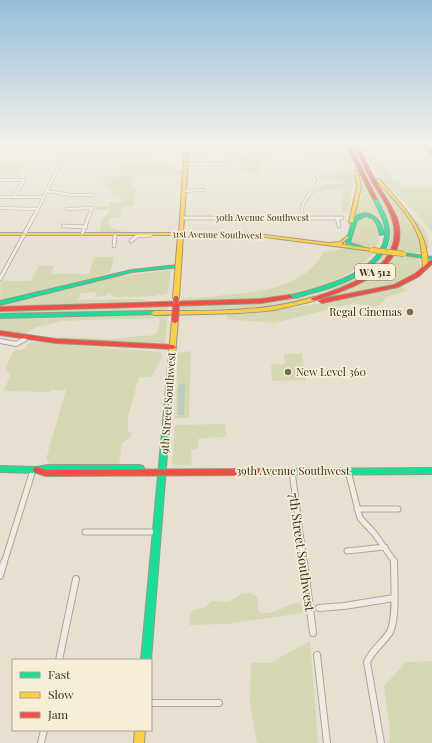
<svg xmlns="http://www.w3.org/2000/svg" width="432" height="743" font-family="'Playfair Display',serif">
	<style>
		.green { fill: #d6d7b3 }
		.water { fill: #bcccc2 }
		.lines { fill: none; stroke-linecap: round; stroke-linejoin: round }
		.street-far4-casing { stroke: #ada599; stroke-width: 3.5 }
		.street-far3-casing { stroke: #ada599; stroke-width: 4.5 }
		.street-far2-casing { stroke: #ada599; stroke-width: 6 }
		.street-far1-casing { stroke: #ada599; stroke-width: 7 }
		.street-casing { stroke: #ada599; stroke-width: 8 }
		.fast-casing { stroke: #9c958a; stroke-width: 2 }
		.slow-casing { stroke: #9c958a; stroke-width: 2 }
		.jam-casing { stroke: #9c958a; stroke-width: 2 }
		.street-far4 { stroke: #efebe3; stroke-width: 2.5 }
		.street-far3 { stroke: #efebe3; stroke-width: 3 }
		.street-far2 { stroke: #efebe3; stroke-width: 4 }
		.street-far1 { stroke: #efebe3; stroke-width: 5 }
		.street { stroke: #efebe3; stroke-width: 6 }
		.fast { fill: #16e098; fill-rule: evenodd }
		.slow { fill: #ffcf43; fill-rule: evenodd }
		.jam { fill: #f24e42; fill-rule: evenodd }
		.slow-bridge-casing { stroke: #9c958a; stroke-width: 6; stroke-linecap: butt }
		.jam-bridge-far1-casing { stroke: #9c958a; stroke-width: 6; stroke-linecap: butt }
		.jam-bridge-casing { stroke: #9c958a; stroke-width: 8; stroke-linecap: butt }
		.slow-bridge { stroke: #ffcf43; stroke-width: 4.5 }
		.jam-bridge-far1 { stroke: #f24e42; stroke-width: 4.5 }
		.jam-bridge { stroke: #f24e42; stroke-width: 6 }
		.poi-dot { fill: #786c5e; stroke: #f7eed8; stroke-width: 1.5 }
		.labels { text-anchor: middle; stroke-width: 3.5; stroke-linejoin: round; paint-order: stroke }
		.far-street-label { font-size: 9px; fill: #3d2e20; stroke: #f7eed8 }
		.shield { fill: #f7eed8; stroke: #756857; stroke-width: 1 }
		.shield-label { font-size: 10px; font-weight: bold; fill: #3d2e20 }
		.poi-label { font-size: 11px; fill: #3d2e20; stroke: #f7eed8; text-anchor: end }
		.street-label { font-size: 11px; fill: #3d2e20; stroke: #f7eed8 }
		.near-street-label { font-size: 13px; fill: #3d2e20; stroke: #f7eed8 }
	</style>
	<rect width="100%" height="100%" fill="#e7e0d1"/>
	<path class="green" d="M98,145H114L123,152H125L124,158L135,159L134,164L147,163L163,167L165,164L173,165V169L182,170V175L137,176L134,177L130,188H136L133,206L121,208L120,217L110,219L108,221L112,228L124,232L123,233H102L100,230C103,214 103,220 111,210L109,208L108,210H94L97,207H109L111,202H122L118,195L110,194L112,188L105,186L107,184L101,179V177L119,176L122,161L120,159H111L112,155L117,157L105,147V148L97,149Z
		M270,145H290L288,147L267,153L259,164L262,167L259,174C251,175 243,170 235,168L242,167L241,157Z
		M309,145H343L349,157L356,183L352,191L349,213L342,212L343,188L315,192L324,184H344L342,180H322L321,175H330V172H345V165L335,164L343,163L346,156L313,157L312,156L325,154L324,152L330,151L329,148H309Z
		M350,145H352L392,218C395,230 396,240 390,251L387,250L391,236L389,219Z
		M359,145H367L378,162L383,163L394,181H399L401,183L399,185L402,188H432V232L418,215L380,179Z
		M22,162L25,163V166L17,172L16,175H0V163Z
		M361,177L381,216L382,220L374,215H356L361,195Z
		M377,181L421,225C427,232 430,241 428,249L414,254L397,252C408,220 392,207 377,181Z
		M369,217L377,220L380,232L376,249L350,243L359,218Z
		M349,248L375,252C324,305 249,298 181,301V298C196,299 210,297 224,295C260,292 304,288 324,252Z
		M384,253L389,254C337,310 251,308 180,310L181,306C247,305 338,309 384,253Z
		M396,254L419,258V263L422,266C400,291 354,293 323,299C354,288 373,280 396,254Z
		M94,257H114L110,273L39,293L0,301L1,281H31L39,266H54L51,274H89Z
		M171,270L168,293L154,296L114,297L108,293L106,296L95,297L96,292L81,293L78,300L145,299V301L0,307V304L30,299L113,277Z
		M402,287L407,290L387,297L377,307L354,303L274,323L226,319L228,314C287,312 344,299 402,287Z
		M169,306L168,310L0,315V311Z
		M168,314L165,343L63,340L59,337L107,339L155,335L158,332L160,319L157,318L62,321L36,327L24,335L0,331V318Z
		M34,342L161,352L162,358L151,377H139L128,416V431L132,432L131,437L122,443L119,465L50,464L46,459L66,390H51L50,392L4,391L10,375L5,369L14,350H22L27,347V344Z
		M191,351L189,418H175L178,353Z
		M284,354H302L306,380L272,381L271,364H285Z
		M225,424L226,437L199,438L197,449L191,450L192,465H175L172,464L175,425Z
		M243,593L253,594L257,597L259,612C273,617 287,602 301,603L303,613L226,624L189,625L191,612L195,609L204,608L212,601L229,602Z
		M310,641L318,743H257L250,703L251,663H270Z
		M432,661V743H389L390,729L384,686L406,662Z"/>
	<path class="water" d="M185,383L184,415H178V388L180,384Z"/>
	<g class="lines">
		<defs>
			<path id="street-far4" d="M135,149H215L229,145
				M146,149L144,156L146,162
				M82,153L104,154
				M134,156H144
				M80,161L79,160L85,145
				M186,164H229
				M201,164L202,149
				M229,167L230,155L254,145
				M0,180H24
				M47,191L71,195H93
				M183,191L203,190
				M0,197H41
				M14,197L24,180
				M0,208L37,209
				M67,209L92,208L89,217
				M34,217L69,145
				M302,217C299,201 312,194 319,181L305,145"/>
			<path id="street-far3" d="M302,216V218
				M182,218H342
				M337,218L339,226
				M63,226L86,227
				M82,234L89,216
				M131,241L137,236L151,235
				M114,246L115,235
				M0,279L34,216"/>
			<path id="street-far2" d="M0,341L16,344L25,339"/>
			<path id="street-far1" d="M292,471L304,563
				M348,471L360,518L374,533L394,561V563
				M357,509H398
				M85,532H157
				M347,551L385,547
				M4,563L33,470"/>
			<path id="street" d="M304,562L313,633
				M0,576L4,562
				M319,608L344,606L394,598
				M317,655L327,743
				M59,660L76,579
				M151,703H219
				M41,743L44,730
				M381,743L367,662C372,650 383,643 390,632C397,618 394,579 394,562"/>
			<path id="fast" d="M374,198L377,199C385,214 393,228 387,245C377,272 337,287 312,293C305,295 296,299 288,298V296C320,288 390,272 385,227C383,217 378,208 373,199Z
				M365,213C376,215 382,223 384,234L380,235C378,226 376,217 365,216L357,220L350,242L353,244L363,247V249H361L349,246L346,242L353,219L358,215Z
				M402,253L432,257V259L404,255H402Z
				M178,265L180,266V267L132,272L0,305V301L132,270Z
				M154,311L156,312L157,313L156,314L0,318V314Z
				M170,376L173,378L151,660H141L167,378Z
				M47,465H140L143,466L144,468L143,470L140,471H47L37,473L0,472V466L37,467Z
				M432,468V474L279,475L276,474L275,472L276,470L279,469Z"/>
			<path id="slow" d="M185,145H189L183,233H251L328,243L340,242L347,236L349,237L341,244L372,249L374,250L372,251L251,235H183L179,298L176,300L173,298L178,235H0V233H179Z
				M355,170L358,171L361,187L353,222L351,223L349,222L357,187Z
				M377,179H379C399,202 432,234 427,267H423V266C422,258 422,250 420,241C413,217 393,199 377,181Z
				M314,297L316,298L317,299L316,300C302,304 288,307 274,310C234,315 194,314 154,315L151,313L154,311C194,311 235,312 275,306C288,304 301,301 314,297Z
				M175,318L178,320L173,378L170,380L167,378L172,320Z
				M135,730H145L144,743H134Z"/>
			<path id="jam" d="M346,145H350L377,199L376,200L373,199Z
				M354,145H358C364,158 370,171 377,183C384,195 392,206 397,218C413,268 351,289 316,300H312L311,299L312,298C347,287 408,267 392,218C388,205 380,195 373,183C366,171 361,158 354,145Z
				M422,145H426L432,151V154Z
				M430,261H432V264L419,276L398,287L322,303L319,301L322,299L394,285L415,274Z
				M290,295L292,296V298L261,303L0,311V307L261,299Z
				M0,331L56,339L173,345L176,347L173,349L56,343L0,335Z
				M37,467L46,470L279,469L282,470L283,472L282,474L279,475L46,476L34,472L33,470L34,468Z"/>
		</defs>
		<use href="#street-far4" class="street-far4-casing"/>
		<use href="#street-far3" class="street-far3-casing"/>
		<use href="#street-far2" class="street-far2-casing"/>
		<use href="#street-far1" class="street-far1-casing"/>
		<use href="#street" class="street-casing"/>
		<use href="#fast" class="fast-casing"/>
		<use href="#slow" class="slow-casing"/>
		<use href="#jam" class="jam-casing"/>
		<use href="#street-far4" class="street-far4"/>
		<use href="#street-far3" class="street-far3"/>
		<use href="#street-far2" class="street-far2"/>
		<use href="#street-far1" class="street-far1"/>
		<use href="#street" class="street"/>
		<use href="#fast" class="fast"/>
		<use href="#slow" class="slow"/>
		<use href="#jam" class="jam"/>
		<defs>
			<path id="slow-bridge" d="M372,250L404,254"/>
			<path id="jam-bridge-far1" d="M176,307V298"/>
			<path id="jam-bridge" d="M175,320L176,306"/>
		</defs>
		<use href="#slow-bridge" class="slow-bridge-casing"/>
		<use href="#jam-bridge-far1" class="jam-bridge-far1-casing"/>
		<use href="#jam-bridge" class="jam-bridge-casing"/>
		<use href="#slow-bridge" class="slow-bridge"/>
		<use href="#jam-bridge-far1" class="jam-bridge-far1"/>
		<use href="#jam-bridge" class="jam-bridge"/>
	</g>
	<linearGradient id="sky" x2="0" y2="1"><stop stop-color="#96bed9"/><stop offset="0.58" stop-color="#f4f1ea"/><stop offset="1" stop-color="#f4f1ea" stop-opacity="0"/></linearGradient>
	<rect width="432" height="249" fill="url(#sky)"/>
	<g class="poi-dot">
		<circle cx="410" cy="312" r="4"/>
		<circle cx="288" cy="372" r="4"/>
	</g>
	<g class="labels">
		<g class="far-street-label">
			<text x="262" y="221">30th Avenue Southwest</text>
			<text transform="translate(217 235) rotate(1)" y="3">31st Avenue Southwest</text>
		</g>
		<rect class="shield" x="355" y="264" width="40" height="16" rx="3"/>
		<g class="shield-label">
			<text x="375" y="276">WA 512</text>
		</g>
		<g class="poi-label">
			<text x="402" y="316">Regal Cinemas</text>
			<text x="296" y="376" text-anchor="start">New Level 360</text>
		</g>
		<g class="street-label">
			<text transform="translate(168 403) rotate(-86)" y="4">9th Street Southwest</text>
			<text x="293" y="475">39th Avenue Southwest</text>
		</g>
		<g class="near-street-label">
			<text transform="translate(302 552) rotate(82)" y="5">7th Street Southwest</text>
		</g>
	</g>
	<rect x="12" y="659" width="140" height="72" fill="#f7eed8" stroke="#ada18e"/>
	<rect x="20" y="672" width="20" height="6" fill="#16e098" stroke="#ada18e"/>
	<text x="48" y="679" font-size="12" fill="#3d2e20">Fast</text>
	<rect x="20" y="692" width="20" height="6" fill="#ffcf43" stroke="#ada18e"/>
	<text x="48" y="699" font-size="12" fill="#3d2e20">Slow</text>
	<rect x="20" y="712" width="20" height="6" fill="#f24e42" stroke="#ada18e"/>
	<text x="48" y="719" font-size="12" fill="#3d2e20">Jam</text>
</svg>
